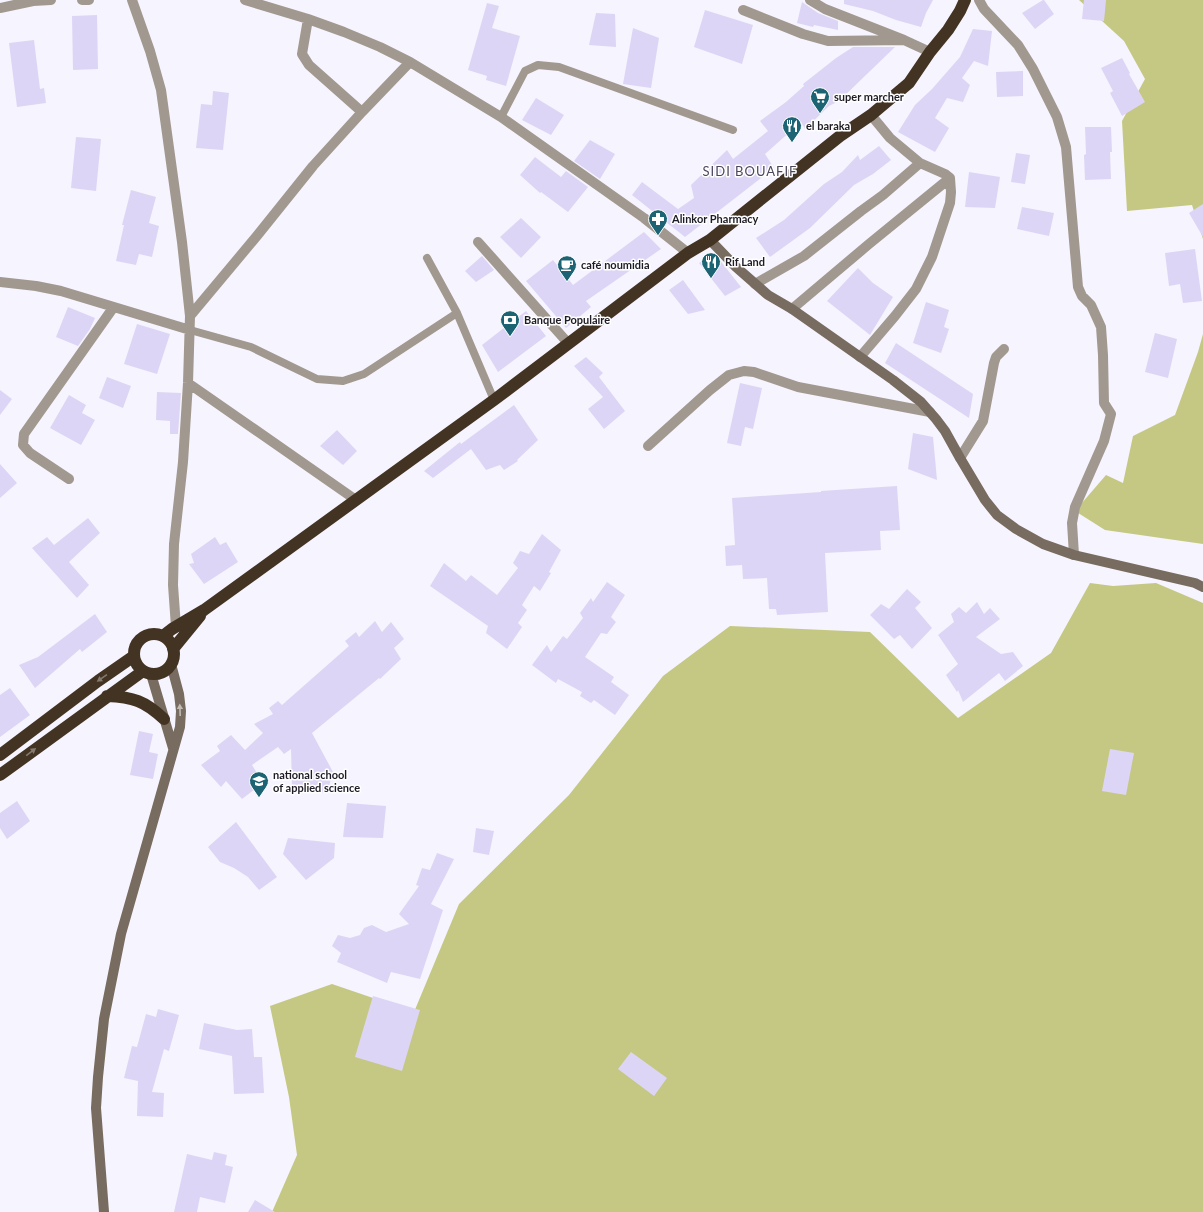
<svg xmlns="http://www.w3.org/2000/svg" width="1203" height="1212" font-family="Lato,sans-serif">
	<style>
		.green { fill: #c5c882 }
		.building { fill: #ddd5f5 }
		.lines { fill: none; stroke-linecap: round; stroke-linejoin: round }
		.lane { stroke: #a1988f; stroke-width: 8 }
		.street { stroke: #a1988f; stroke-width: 10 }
		.secondary { stroke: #786b5f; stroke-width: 10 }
		.highway { stroke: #433322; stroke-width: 12 }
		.oneway { fill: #857a6f }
		.oneway2 { fill: #c2bcb7 }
		.labels { text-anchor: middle; stroke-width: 3; stroke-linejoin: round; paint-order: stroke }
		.poi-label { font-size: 11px; font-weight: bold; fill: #1e1b25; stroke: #fff; text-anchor: start }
		.quarter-label { font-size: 13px; letter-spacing: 1px; fill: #4c465c; stroke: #fff }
	</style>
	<rect width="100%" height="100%" fill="#f6f4fe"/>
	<path class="green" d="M1079,0H1203V239L1192,205L1127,211L1122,121L1145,79L1124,41Z
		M1203,334V544L1105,530L1075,511L1106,475L1123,483L1133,436L1175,415L1198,352Z
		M1090,583L1113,586L1156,583L1203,603V1212H272L297,1155L289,1097L270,1006L332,984L414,1012L459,904L569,795L663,676L730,626L870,632L958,718L1051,653Z"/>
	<path class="building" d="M844,0H933L926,13L921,27L896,20L873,11L844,4Z
		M1043,0H1044L1054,14L1035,29L1022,13Z
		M1084,0H1106L1104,21L1082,19Z
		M802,2L818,13L838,21V30L814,25L813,27L797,23Z
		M487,3L499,6L492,28L520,36L506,86L486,80L487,76L468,70Z
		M705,10L753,25L742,64L694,47Z
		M596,13L615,14L616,47L589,45Z
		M97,15L98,69L73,70L72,16Z
		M633,28L659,38L651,88L623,84Z
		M973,29L992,31L988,66L974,61L962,78L970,85L963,102L947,98L935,118L949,128L935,152L898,132L915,105L932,89L960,57Z
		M34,40L40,89L44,88L46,103L17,107L9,43Z
		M853,47H895L839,101L829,106L805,129L801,122L765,154L774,168L685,237L632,195L642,182L678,209L694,198L691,185L727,150L733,159L768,131L760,121L786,102L804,86L803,84L817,73L836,58Z
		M1122,58L1130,73L1129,74L1145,102L1122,116L1110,93L1113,91L1101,68Z
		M1023,71V96L997,97L996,72Z
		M213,91L229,93L223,150L196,148L201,104L212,105Z
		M536,98L564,115L551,135L522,120Z
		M1085,127H1111L1112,152H1110L1111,179L1085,180L1084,155L1086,154Z
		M76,137L101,139L96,191L71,188Z
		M590,140L615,154L600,179L574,161Z
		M879,146L891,160L873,174L854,185L810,228L770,257L756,238L784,220L824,184L842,172L858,155L860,160Z
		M1016,153L1030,155L1025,184L1011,182Z
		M535,157L561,177L566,171L588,187L568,212L541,192L540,193L520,175Z
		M969,172L1000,177L995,208L965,207Z
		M131,190L156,197L149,223L159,226L152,257L139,254L136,265L116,261L124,225H122Z
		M1203,204V237L1189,213Z
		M1022,207L1054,213L1049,236L1017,229Z
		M521,218L541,237L521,258L500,237Z
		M644,232L661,249L586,301L591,307L566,328L526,281L553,260L573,285Z
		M1195,249L1202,301L1183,303L1180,284L1169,286L1165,253Z
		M715,254L741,287L725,296L699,263Z
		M482,256L494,270L476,282L465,271Z
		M858,268L873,283L893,297L870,335L827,301Z
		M683,280L705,310L688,314L669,290Z
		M926,302L949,310L944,327L949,329L941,353L913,343Z
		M68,307L95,318L90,329L78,346L56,337Z
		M526,311L546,336L498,372L482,345Z
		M137,324L170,334L157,374L124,364Z
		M1155,333L1177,339L1168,378L1145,372Z
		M896,343L973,394L969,418L885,363Z
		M586,357L603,373L599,377L625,411L604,429L588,409L603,397L574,366Z
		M107,377L131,386L123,408L99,398Z
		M740,383L762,388L753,429L745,427L741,446L727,443Z
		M0,390L12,399L0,415Z
		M157,392L181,393L178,434H170V421L156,420Z
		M69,395L86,405L82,413L95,420L81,445L50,428Z
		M514,405L538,440L517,460L518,461L504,470L500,465L486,470L471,449L433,478L424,471L460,442L461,444Z
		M337,430L357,451L343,465L320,446Z
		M913,433L933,437L937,480L908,469Z
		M0,464L17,483L0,498Z
		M897,486L900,530L880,531L881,550L825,553L828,612L777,615L776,609H769L767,578L743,579L742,565L726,566L725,546L735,545L732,498L821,492V491Z
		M88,518L100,533L69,562L89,585L77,598L32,548L47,537L54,545Z
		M542,534L561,550L549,572L551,573L540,591L534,586L522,605L527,610L518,623L522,627L507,649L486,633L488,626L430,586L444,563L466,581L471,575L497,595L518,568L513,563L520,551L529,554Z
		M215,537L220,545L226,542L238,562L204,584L189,564L194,563L191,554Z
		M607,582L625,595L611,617L616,622L607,634L601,633L585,657L614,677L611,682L629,695L615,715L594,700L591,703L580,696L582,692L558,679L556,683L532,665L547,645L551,652L563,636L567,639L583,618L580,613L591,598L593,602Z
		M907,589L921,602L915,608L932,628L912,649L900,635L894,639L870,615L881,604L889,609Z
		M977,602L984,614L990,608L1000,619L976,637L1001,654L1013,652L1023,666L1005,681L999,673L963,702L958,690L957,692L946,675L958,664L938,635L954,622L951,614L959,607L966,613Z
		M95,614L107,632L82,652L80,649L35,688L19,665L38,657Z
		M375,621L382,632L391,622L404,639L394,648L401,659L380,679L379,678L312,733L333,772L327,793L292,788L291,749L284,754L278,747L252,765L263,783L242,799L226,781L221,787L201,765L220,751L217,746L231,735L245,750L263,733L254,724L273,714L269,708L278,701L282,705L349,646L345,641L356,632L359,637Z
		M10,688L30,715L0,737V695Z
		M139,731L153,734L149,752L158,754L153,779L130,775Z
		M1110,749L1134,753L1126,795L1102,791Z
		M17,801L30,821L7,839L0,828V813Z
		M347,803L386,806L383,838L343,837Z
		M236,822L277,877L259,890L248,877L234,868L220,862L208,847Z
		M476,828L494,831L489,855L473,852Z
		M288,838L335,843L334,858L306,880L283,854Z
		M437,853L454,859L431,904L443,910L420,979L391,972L387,983L337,962L341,953L332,946L338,935L350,938L360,935L364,928L372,925L386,932L409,924L399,914L419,886L416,885L422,868L430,870Z
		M373,996L420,1010L402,1071L355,1057Z
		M158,1009L179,1015L169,1051L164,1049L152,1092L164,1093L163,1117L137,1116L138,1081L124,1078L132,1046L137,1047L146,1014L156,1017Z
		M204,1023L237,1030L252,1029L254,1057H262L264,1093L234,1094L232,1056L199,1049Z
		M631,1052L667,1078L654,1096L618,1069Z
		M214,1152L227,1155L225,1165L233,1167L225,1203L200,1197L197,1212H174L187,1154L212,1160Z
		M255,1200L275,1212H248Z"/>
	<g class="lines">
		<path class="lane" d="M501,117L525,71L538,65L559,67L733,130
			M427,258L457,313L494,400
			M190,330L251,347L317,379L343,381L364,374L457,313"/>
		<path class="street" d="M82,0H89
			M132,0L150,51L161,90L182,242L190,316L188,383L183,462L174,544L173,585L176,627
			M245,0L308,19L344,32L380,47L410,62L501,117L644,218L688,253
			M810,0L825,9L904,40L930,52
			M979,0L984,9L1018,45L1033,69L1057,117L1066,147L1078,287L1082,296L1091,305L1101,327L1103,355L1104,403L1111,414L1104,441L1075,507L1072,523L1074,555
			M0,8L33,1L51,0
			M743,10L803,34L828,41L904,40
			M308,19L302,54L309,65L362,112
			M920,163L945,174L950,178
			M478,242L568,343
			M0,282L36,286L61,291L190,330
			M755,284L804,256L861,211L883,195L920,163L890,138L871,115
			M792,309L869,244L950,178L951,192L950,203L932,257L916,289L895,316L860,357
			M190,316L256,237L313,166L362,112L410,62
			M188,383L356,500
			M648,446L710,390L729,375L744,371L754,372L798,387L930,412
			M960,458L983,421L994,363L996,357L1004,349
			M69,479L30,453L23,445L24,434L113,308"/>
		<path class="secondary" d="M710,240L736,267L768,295L792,309L893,380L921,402L936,419L945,431L960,458L985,500L997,515L1016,529L1043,544L1074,555L1195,583L1203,587
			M151,674L173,748
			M104,1212L96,1108L98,1077L104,1019L121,934L180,727L181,711L179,694L171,664"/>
		<path class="highway" d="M134 654a20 20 0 1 1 40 0a20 20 0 1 1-40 0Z
			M163,636L172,629L204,610L494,400L688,253L710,240L840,136L871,115L909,83L930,52L948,30L960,11L965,0
			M173,649L200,616
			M107,696C133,697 145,701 164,719
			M0,755L98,681L134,656
			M0,775L143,671"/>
	</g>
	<defs><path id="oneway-solid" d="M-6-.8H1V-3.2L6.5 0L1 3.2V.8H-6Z"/></defs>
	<g class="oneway">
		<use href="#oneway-solid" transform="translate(102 678) rotate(145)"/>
		<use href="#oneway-solid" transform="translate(31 752) rotate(-37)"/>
	</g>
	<use class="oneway2" href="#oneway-solid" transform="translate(180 710) rotate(-92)"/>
	<defs>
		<symbol id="supermarket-pin" viewBox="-11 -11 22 30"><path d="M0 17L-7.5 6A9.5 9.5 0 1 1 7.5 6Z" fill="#1c6373" stroke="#fff"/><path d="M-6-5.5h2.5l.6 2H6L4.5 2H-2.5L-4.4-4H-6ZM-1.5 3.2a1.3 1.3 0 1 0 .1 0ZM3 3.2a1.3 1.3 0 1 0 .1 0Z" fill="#fff"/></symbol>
		<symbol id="restaurant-pin" viewBox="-11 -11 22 30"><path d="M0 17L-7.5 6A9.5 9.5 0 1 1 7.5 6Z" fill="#1c6373" stroke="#fff"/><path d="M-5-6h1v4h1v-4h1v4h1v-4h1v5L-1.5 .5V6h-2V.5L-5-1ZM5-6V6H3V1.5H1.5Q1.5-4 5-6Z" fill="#fff"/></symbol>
		<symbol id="pharmacy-pin" viewBox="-11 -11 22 30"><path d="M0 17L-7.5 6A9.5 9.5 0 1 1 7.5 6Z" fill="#1c6373" stroke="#fff"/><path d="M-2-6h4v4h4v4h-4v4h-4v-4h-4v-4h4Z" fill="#fff"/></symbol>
		<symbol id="cafe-pin" viewBox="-11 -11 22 30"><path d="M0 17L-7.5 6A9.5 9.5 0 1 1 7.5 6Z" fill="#1c6373" stroke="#fff"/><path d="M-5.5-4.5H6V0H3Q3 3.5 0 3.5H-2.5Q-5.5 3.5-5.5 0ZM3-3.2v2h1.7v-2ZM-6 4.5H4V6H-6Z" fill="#fff"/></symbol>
		<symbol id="bank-pin" viewBox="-11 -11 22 30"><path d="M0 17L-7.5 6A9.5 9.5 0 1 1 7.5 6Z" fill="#1c6373" stroke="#fff"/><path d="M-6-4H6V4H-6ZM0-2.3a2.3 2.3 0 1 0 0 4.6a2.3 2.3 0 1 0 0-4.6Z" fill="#fff"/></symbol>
		<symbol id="school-pin" viewBox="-11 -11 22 30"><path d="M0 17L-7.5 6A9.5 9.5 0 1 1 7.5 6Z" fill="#1c6373" stroke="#fff"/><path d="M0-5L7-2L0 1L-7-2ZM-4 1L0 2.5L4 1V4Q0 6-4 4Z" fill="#fff"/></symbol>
	</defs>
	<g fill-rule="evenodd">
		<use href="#supermarket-pin" x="809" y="86" width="22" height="30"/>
		<use href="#restaurant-pin" x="781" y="115" width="22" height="30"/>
		<use href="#pharmacy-pin" x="647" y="208" width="22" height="30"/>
		<use href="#restaurant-pin" x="700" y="251" width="22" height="30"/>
		<use href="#cafe-pin" x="556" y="254" width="22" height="30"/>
		<use href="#bank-pin" x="499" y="309" width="22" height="30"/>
		<use href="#school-pin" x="248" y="770" width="22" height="30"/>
	</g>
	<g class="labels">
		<g class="poi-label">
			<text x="834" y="101">super marcher</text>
			<text x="806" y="130">el baraka</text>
			<text x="672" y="223">Alinkor Pharmacy</text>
			<text x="725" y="266">Rif Land</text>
			<text x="581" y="269">café noumidia</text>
			<text x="524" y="324">Banque Populaire</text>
			<text x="273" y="779">national school<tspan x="273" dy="13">of applied science</tspan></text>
		</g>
		<g class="quarter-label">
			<text x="750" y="176">SIDI BOUAFIF</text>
		</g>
	</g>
</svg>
